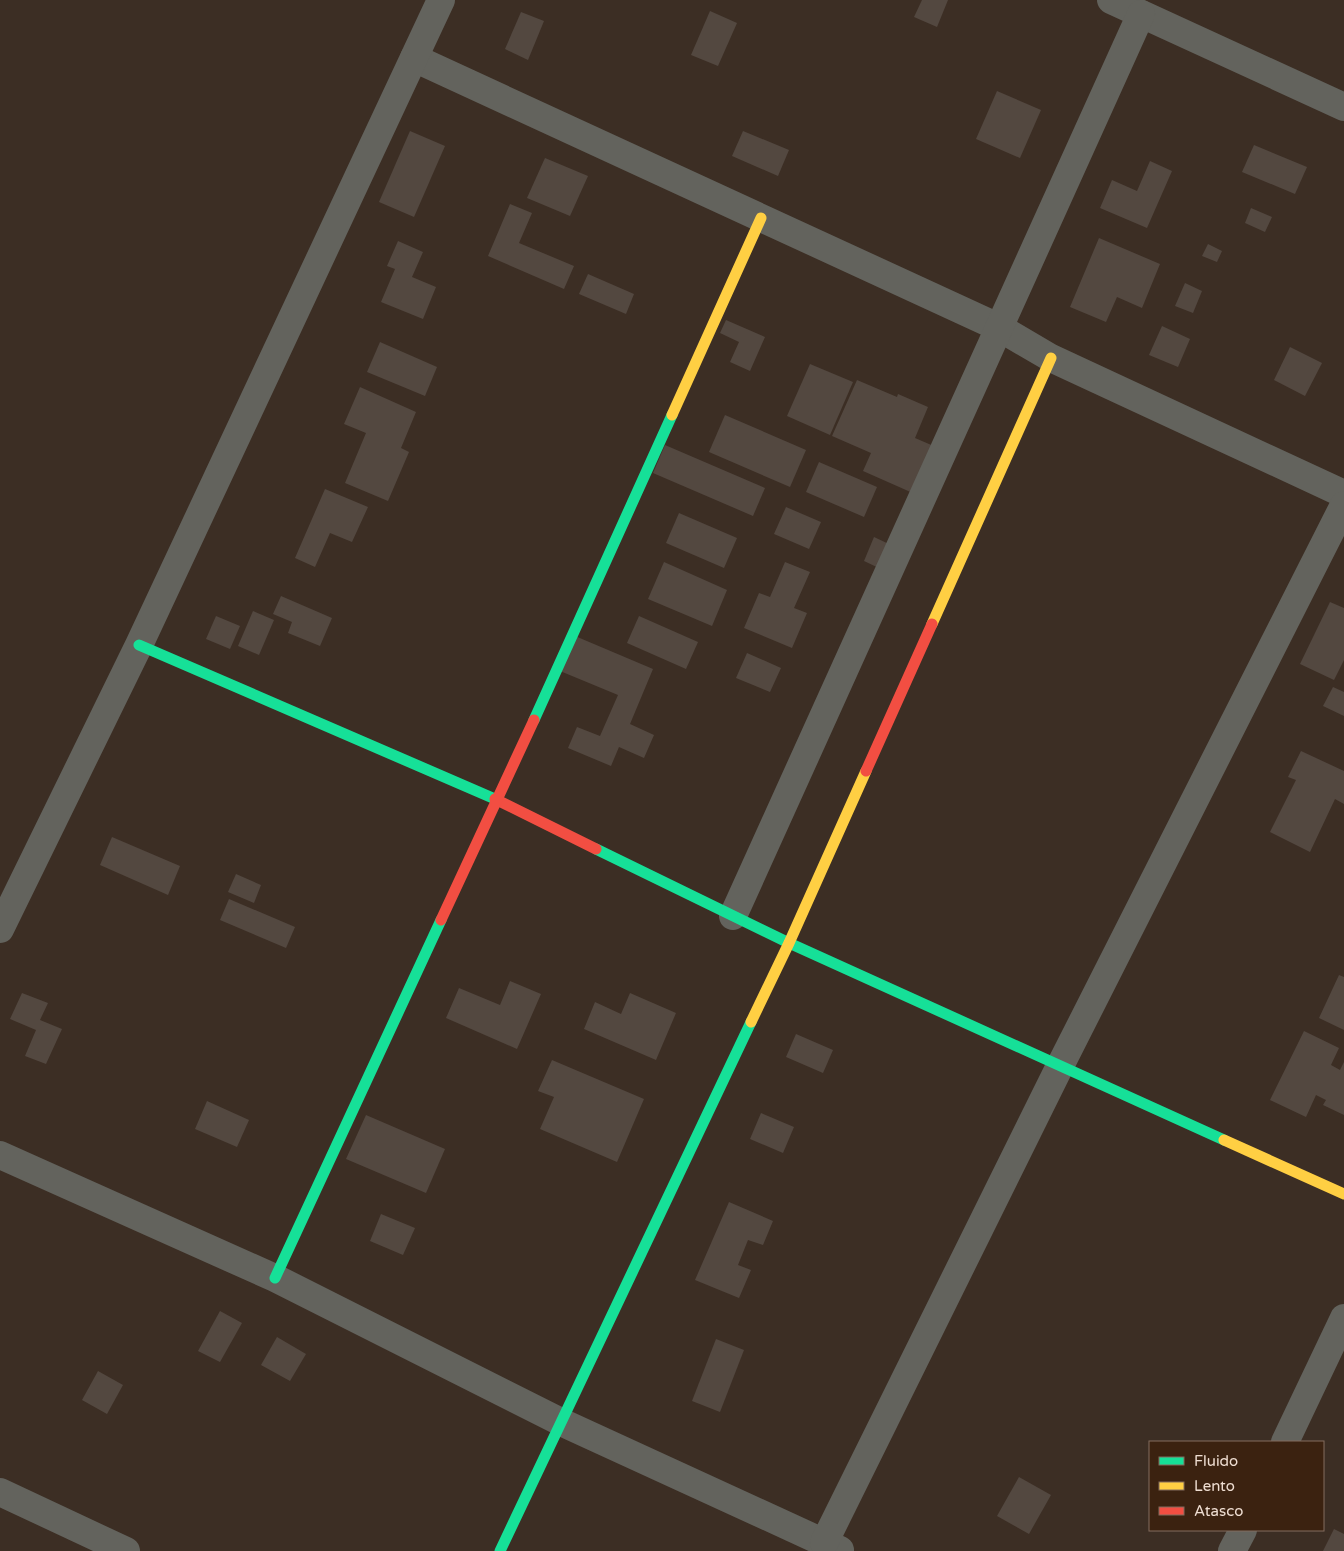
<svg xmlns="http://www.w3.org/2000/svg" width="1344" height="1551" font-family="'Varela Round',sans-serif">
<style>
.building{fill:#534840}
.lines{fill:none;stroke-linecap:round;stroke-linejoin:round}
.street{stroke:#63635d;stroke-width:28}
.fast{stroke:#16e098;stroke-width:11}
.slow{stroke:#ffcf43;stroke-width:11}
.jam{stroke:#f24e42;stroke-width:11}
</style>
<rect width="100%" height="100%" fill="#3c2e24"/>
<g class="building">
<path d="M922 0H948L937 27 914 17Z"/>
<path d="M710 11 737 23 718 66 691 55Z"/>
<path d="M521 12 544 21 528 60 505 49Z"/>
<path d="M997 91 1041 110 1020 158 976 139Z"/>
<path d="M410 131 445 146 414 217 379 202Z"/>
<path d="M743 131 789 150 778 176 732 156Z"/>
<path d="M1254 145 1307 167 1295 194 1242 172Z"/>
<path d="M545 158 588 176 570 216 527 198Z"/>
<path d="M1150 161 1172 171 1147 228 1100 208 1112 180 1137 191Z"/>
<path d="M510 204 532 213 519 243 574 266 564 289 488 256Z"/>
<path d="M1251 208 1272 217 1265 232 1245 223Z"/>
<path d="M1099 238 1160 264 1142 308 1117 297 1106 322 1070 307Z"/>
<path d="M398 241 423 252 412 277 436 287 423 319 381 302 395 269 387 266Z"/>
<path d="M1208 244 1222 251 1217 262 1202 256Z"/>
<path d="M588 274 634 294 626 314 579 294Z"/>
<path d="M1185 283 1202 291 1193 313 1175 306Z"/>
<path d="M726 320 765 337 750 371 730 362 739 342 720 333Z"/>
<path d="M1162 326 1190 339 1178 367 1149 355Z"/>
<path d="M380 342 437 367 425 396 367 372Z"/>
<path d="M1290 347 1322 363 1305 396 1274 380Z"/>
<path d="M810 364 853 382 830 435 787 416Z"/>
<path d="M857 380 897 397 898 394 928 407 915 438 936 447 915 494 863 471 871 453 832 436Z"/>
<path d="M360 387 416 412 401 448 409 452 388 501 345 483 366 433 344 424Z"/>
<path d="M725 415 806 450 790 487 709 452Z"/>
<path d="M665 445 765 488 753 516 653 473Z"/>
<path d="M819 462 877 487 864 517 806 492Z"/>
<path d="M325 489 368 507 352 542 330 533 315 567 295 558Z"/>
<path d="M786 507 821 522 809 549 774 534Z"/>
<path d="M679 513 737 538 724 568 666 543Z"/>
<path d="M874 537 891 545 881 569 864 561Z"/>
<path d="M664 562 727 590 712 626 648 599Z"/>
<path d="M785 562 810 572 794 608 807 613 792 648 744 628 759 593 770 597Z"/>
<path d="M281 596 332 618 320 646 288 633 292 622 273 614Z"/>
<path d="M1330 602 1344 608V660L1334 680 1300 664Z"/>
<path d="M253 611 274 620 259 655 238 646Z"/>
<path d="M216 616 240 626 230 649 206 639Z"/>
<path d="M639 616 698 642 686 669 627 643Z"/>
<path d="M575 636 653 669 630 724 654 735 644 758 619 747 611 766 568 748 577 727 600 736 618 695 560 671Z"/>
<path d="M747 653 781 668 770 692 736 678Z"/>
<path d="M1333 687 1344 692V716L1323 706Z"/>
<path d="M1301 751 1344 771V804L1335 799 1310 852 1270 832 1296 780 1288 777Z"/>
<path d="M112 837 180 866 168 895 100 865Z"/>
<path d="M236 874 261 885 254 903 228 892Z"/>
<path d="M229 899 295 927 286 948 220 920Z"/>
<path d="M1339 975 1344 977V1030L1319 1018Z"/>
<path d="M510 981 541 994 517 1049 446 1018 459 988 500 1005Z"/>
<path d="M22 993 48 1003 40 1020 62 1029 46 1064 25 1056 36 1030 10 1019Z"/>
<path d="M630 993 676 1013 656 1060 584 1029 595 1002 621 1014Z"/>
<path d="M1304 1031 1339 1048 1331 1065 1340 1070 1344 1062V1115L1323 1105 1326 1100 1316 1095 1306 1117 1270 1100Z"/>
<path d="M796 1034 833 1050 823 1073 786 1057Z"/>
<path d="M552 1060 644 1099 617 1162 540 1129 554 1097 538 1091Z"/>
<path d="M207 1101 249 1120 237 1147 195 1129Z"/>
<path d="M761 1113 794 1127 783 1153 750 1139Z"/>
<path d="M366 1115 445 1149 426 1193 346 1159Z"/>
<path d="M729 1202 773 1221 763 1245 748 1240 738 1265 751 1270 739 1298 695 1280Z"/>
<path d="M381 1214 415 1228 403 1255 370 1241Z"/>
<path d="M220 1311 242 1323 220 1362 198 1351Z"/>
<path d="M277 1337 306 1354 290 1381 261 1365Z"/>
<path d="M716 1339 744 1350 720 1412 692 1401Z"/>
<path d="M98 1371 123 1385 107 1414 82 1400Z"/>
<path d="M1019 1477 1051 1495 1029 1534 997 1516Z"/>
<path d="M1334 1529 1344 1534V1551H1323Z"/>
</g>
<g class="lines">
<g class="street">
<path d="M1111 0 1344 107"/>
<path d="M414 58 998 327 1051 358 1344 494"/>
<path d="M733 916 1141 14"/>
<path d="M0 929 139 645 441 0"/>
<path d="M0 1155 275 1278 561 1422 840 1550"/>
<path d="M1285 1442 1344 1318"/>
<path d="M0 1492 126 1551"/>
<path d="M824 1543 1060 1066 1344 505"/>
<path d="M1232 1551 1243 1530"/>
</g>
<g class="fast">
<path d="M139 645 495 799"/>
<path d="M534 720 672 415"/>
<path d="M596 849 789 943 1224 1140"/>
<path d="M275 1278 441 920"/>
<path d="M500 1551 751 1022"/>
</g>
<g class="slow">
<path d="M672 415 761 218"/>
<path d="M932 624 1051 358"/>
<path d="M751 1022 789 943 866 771"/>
<path d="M1224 1140 1344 1194"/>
</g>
<g class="jam">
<path d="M866 771 932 624"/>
<path d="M495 799 596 849"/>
<path d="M441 920 534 720"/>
</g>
</g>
<rect x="1149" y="1441" width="175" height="90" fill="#3b2210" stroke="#836d5e"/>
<rect x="1159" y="1457" width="25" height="8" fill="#16e098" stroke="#836d5e"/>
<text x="1194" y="1466" font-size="15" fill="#efded2">Fluido</text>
<rect x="1159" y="1482" width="25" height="8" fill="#ffcf43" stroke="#836d5e"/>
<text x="1194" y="1491" font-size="15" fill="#efded2">Lento</text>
<rect x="1159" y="1507" width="25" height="8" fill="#f24e42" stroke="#836d5e"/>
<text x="1194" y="1516" font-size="15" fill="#efded2">Atasco</text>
</svg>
